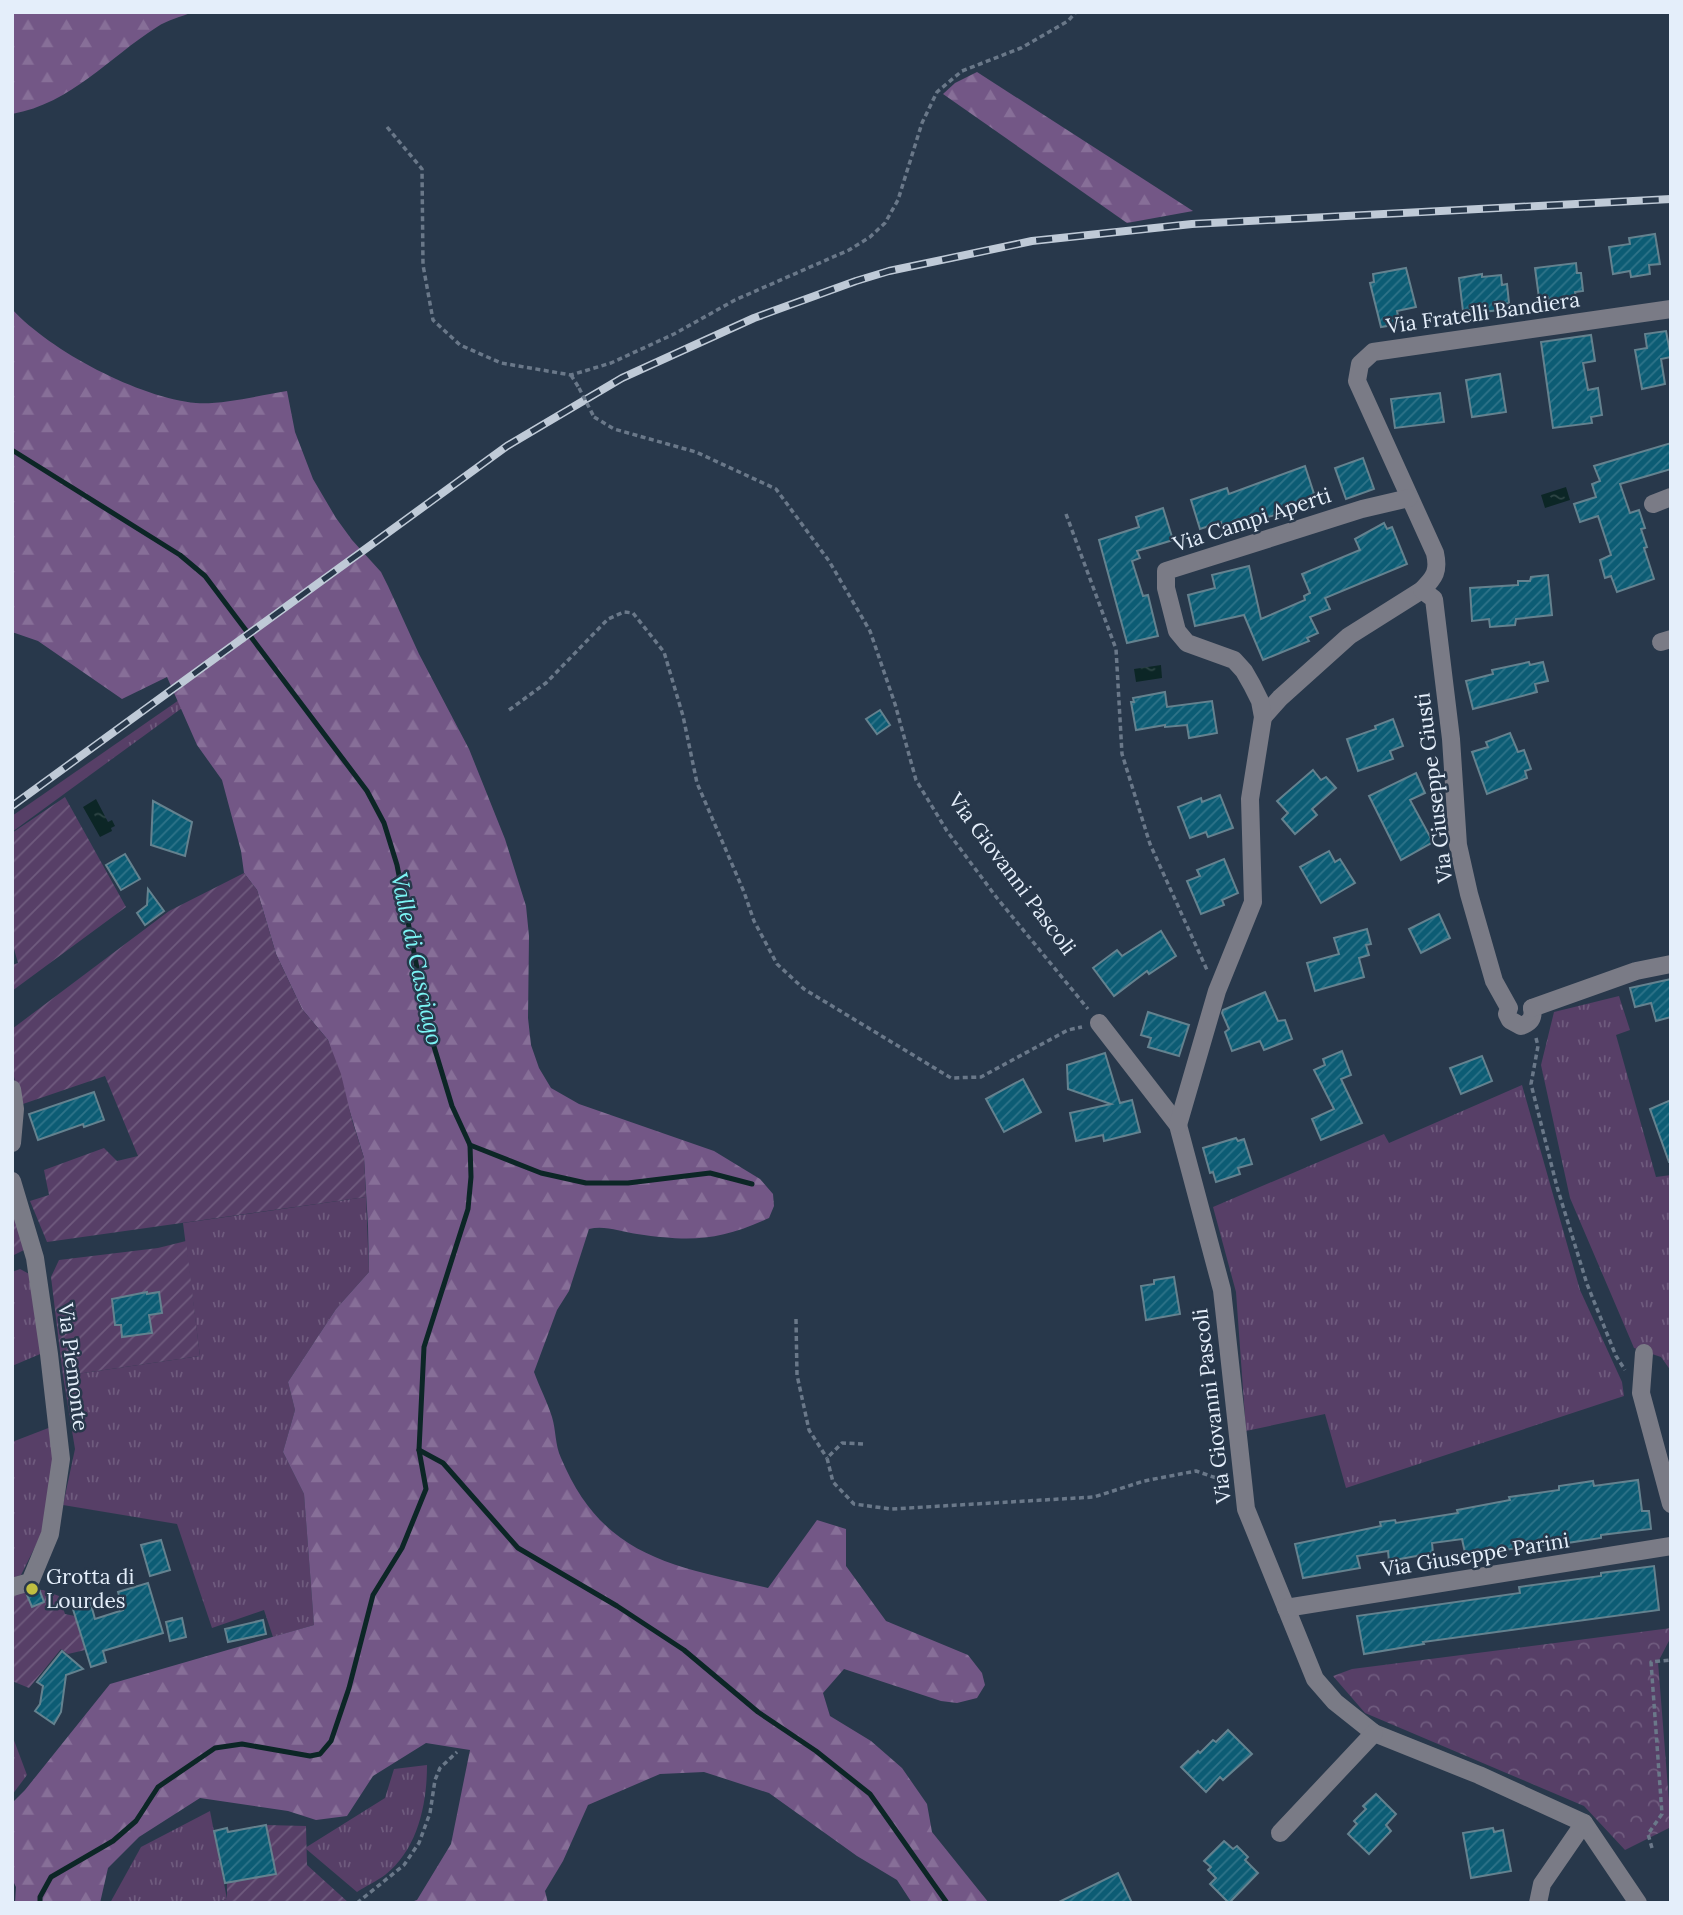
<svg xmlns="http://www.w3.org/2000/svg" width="1683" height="1915" font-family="Lora,serif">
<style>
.grass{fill:url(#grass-tufts)}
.forest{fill:url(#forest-firs)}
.park{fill:url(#park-crowns)}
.garden{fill:url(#garden-furrows)}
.water{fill:url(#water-ripples)}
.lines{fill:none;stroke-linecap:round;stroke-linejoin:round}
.stream{stroke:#0c2626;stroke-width:5}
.building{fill:url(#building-hatch);stroke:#64828f;stroke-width:2}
.path{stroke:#6a7889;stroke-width:3.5;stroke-dasharray:5 3.5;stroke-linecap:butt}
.minor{stroke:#7a7b86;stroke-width:18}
.rail-casing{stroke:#bfcad7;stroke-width:8}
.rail{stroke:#28384b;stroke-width:5;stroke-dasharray:16;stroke-linecap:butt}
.path-bridge{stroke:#6a7889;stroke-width:3.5;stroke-dasharray:5 3.5;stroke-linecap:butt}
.poi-dot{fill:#bfbe41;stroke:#28384b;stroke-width:2.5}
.labels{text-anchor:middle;stroke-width:5;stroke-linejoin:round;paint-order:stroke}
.street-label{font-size:21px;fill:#e4eefa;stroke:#28384b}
.poi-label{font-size:21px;fill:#e4eefa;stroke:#28384b;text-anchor:start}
.water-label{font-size:23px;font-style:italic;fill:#7bf5f5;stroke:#28384b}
</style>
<defs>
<pattern id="grass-tufts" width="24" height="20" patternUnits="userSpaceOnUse" patternTransform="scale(1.75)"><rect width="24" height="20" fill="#573f67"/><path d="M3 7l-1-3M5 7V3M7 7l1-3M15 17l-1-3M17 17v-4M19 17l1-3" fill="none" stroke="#6f5b7e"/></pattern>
<pattern id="forest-firs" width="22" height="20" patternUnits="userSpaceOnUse" patternTransform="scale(1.75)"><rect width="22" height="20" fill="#735786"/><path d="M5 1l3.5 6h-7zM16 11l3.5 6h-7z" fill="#876f98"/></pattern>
<pattern id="park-crowns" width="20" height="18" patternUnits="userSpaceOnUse" patternTransform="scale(1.75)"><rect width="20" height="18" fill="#573f67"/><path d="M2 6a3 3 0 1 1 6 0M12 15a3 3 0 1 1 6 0" fill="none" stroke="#6f5b7e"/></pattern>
<pattern id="garden-furrows" width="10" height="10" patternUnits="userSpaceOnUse" patternTransform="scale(1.75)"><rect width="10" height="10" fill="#573f67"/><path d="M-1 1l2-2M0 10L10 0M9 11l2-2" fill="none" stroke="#6f5b7e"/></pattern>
<pattern id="water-ripples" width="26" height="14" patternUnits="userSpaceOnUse" patternTransform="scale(1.75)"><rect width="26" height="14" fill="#0c2626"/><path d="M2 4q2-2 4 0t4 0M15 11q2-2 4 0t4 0" fill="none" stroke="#2f4646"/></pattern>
<pattern id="building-hatch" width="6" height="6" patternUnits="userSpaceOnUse" patternTransform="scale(1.75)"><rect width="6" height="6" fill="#0c5c74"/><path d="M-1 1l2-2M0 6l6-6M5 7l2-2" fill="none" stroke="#2f7489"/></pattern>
</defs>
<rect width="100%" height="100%" fill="#28384b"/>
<g class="grass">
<path d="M179 700 182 708 12 832V816Z"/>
<path d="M1619 996 1630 1030 1616 1035 1656 1177 1671 1175V1371L1661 1357 1634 1348 1570 1198 1541 1065 1554 1012Z"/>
<path d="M1522 1085 1580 1290 1622 1382 1624 1396 1346 1488 1325 1414 1246 1431 1236 1292 1213 1207 1384 1134 1389 1143Z"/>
<path d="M366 1197 369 1272 336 1309 288 1382 295 1410 283 1452 304 1494 314 1625 273 1637 264 1610 212 1628 177 1524 63 1505 75 1449 63 1376 200 1356 183 1223Z"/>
<path d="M20 1269 33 1276 45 1352 12 1366V1272Z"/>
<path d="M51 1427 56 1456 44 1529 21 1575 12 1578V1442Z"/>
<path d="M12 1735 27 1775 12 1795Z"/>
<path d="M427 1765C427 1804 418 1849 385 1875 377 1881 366 1886 357 1892L305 1848 385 1798 394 1769Z"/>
<path d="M210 1811 227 1899 213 1903H110L141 1847Z"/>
</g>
<g class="forest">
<path d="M12 12H193C181 17 167 20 157 27 108 58 72 103 12 114Z"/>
<path d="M977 72 1193 211 1127 223 943 94 955 83Z"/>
<path d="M12 309C50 351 140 398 196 403 221 405 262 395 287 391L295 432 313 479 336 518 352 540 381 572 388 586 419 654 469 749 505 839 526 906 529 936 528 1018 531 1045 539 1068 551 1088 579 1104 714 1151 760 1179 773 1194 774 1206 769 1218C719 1241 691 1242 637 1234 621 1232 605 1225 589 1229L569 1291 557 1310 534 1372C539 1386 547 1401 552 1417 556 1430 555 1445 561 1458 603 1558 673 1566 768 1588L817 1520 846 1529V1566L886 1621 968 1655 982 1673 985 1685 977 1698 957 1703 941 1701 844 1669 823 1693 830 1716 871 1741 902 1768 927 1804 932 1832 989 1903H912L897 1880 857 1856 769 1793 704 1772 660 1774 588 1805 563 1861 545 1891 548 1903H408L417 1900 451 1844 470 1750 426 1743 373 1776 347 1816 316 1820 288 1811 200 1798 139 1837 108 1868 100 1903H15L16 1887 12 1879V1803L25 1790 110 1684 314 1625 304 1494 283 1452 295 1410 288 1382 336 1309 369 1272 368 1226 364 1158 328 1040 302 1009 276 954 257 890 244 873 241 851 222 780 197 745 167 677 122 699 38 641 12 632Z"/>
</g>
<path class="park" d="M1671 1628V1637L1658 1662 1671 1827 1625 1850 1584 1806 1365 1713 1333 1676 1352 1669Z"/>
<g class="garden">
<path d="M65 797 126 907 12 991V965L18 963 12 942V833Z"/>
<path d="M244 873 257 890 276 954 302 1009 328 1040 341 1074 352 1120 364 1158 366 1197 47 1242 30 1201 49 1195 44 1170 104 1148 117 1161 138 1156 105 1076 20 1105 12 1067V1029L169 911Z"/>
<path d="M12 1208 26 1249 12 1256Z"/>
<path d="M186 1241 200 1356 63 1376 51 1277 59 1260 158 1248Z"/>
<path d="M24 1590H43L59 1596 65 1614 75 1616 85 1650 68 1654 61 1649 29 1688 12 1681V1593Z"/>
<path d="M266 1825 306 1826 307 1865 349 1903H213L227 1899V1883L275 1874Z"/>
</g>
<g class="water">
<path d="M1566 487 1570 500 1545 508 1541 495Z"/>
<path d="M1161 665 1162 678 1136 682 1134 669Z"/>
<path d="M96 799 108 822 112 820 115 826 111 828 112 831 100 837 83 807Z"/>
</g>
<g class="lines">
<g class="stream">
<path d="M12 450 180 555 205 576 367 791 384 823 397 865 429 1030 452 1106 470 1145 471 1177 468 1209 424 1347 419 1450 426 1489 402 1548 373 1595 349 1688 331 1741 320 1754 310 1756 242 1744 215 1748 158 1787 136 1821 113 1841 51 1877 40 1897V1903"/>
<path d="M470 1145 541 1173 586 1183H628L710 1173 752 1184"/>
<path d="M419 1450 443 1463 518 1548 617 1606 684 1650 758 1712 816 1751 870 1794 947 1903"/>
</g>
</g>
<g class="building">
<path d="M1655 234 1660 264 1649 265 1650 274 1631 277 1630 271 1613 274 1609 247 1630 244 1629 238Z"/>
<path d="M1576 263 1577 273H1581L1583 291 1575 292 1576 298 1549 301 1548 297 1539 298 1535 268Z"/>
<path d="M1406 268 1416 307 1397 311 1400 324 1381 327 1370 283 1374 282 1373 274Z"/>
<path d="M1482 274V277L1501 275 1502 285 1507 284 1509 303 1499 305V310L1474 313V309L1463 311 1459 278Z"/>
<path d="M1666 331 1671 357 1661 359 1665 384 1642 389 1635 350 1647 348 1645 334Z"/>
<path d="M1591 335 1595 361 1583 363 1588 390 1598 388 1602 415 1591 417 1592 423 1553 428 1541 342Z"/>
<path d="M1500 374 1506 412 1472 417 1466 380Z"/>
<path d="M1440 393 1444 422 1395 428 1391 399Z"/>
<path d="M1671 443V469L1620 484 1630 513 1639 510 1645 528 1641 529 1647 547 1644 548 1654 579 1617 592 1611 576 1605 578 1600 560 1611 555 1598 516 1580 522 1574 504 1596 497 1592 484 1600 481 1594 466Z"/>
<path d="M1363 458 1374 489 1346 499 1335 468Z"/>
<path d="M1305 466 1315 497 1299 503 1301 509 1285 514 1284 512 1224 531 1221 522 1200 529 1191 500 1227 488 1229 494Z"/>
<path d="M1163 508 1173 540 1137 551 1140 558 1132 561 1143 596 1148 595 1158 636 1127 643 1099 540 1139 527 1136 517Z"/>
<path d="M1384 523 1387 529 1392 527 1407 564 1325 598 1330 609 1310 617 1318 633 1307 638 1309 641 1263 660 1244 615 1195 626 1188 595 1215 588 1212 575 1249 566 1261 619 1305 600 1304 596 1310 593 1302 574 1360 550 1355 539Z"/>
<path d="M1548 575 1552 615 1516 619 1515 625 1490 627 1489 619 1472 621 1470 588 1518 585V581H1530L1531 577Z"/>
<path d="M1529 662 1530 665 1543 662 1548 681 1535 684 1537 692 1473 709 1466 681 1493 674 1492 670Z"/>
<path d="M1165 692 1167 707 1212 701 1217 733 1189 738 1187 725 1165 727V725L1136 730 1131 702H1134L1133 698Z"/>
<path d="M880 710 890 725 877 734 866 719Z"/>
<path d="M1393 719 1403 746 1390 751 1393 759 1358 771 1347 739 1376 729 1375 726Z"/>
<path d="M1510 733 1518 752 1524 750 1531 769 1525 771 1527 778 1487 794 1472 752 1488 747 1486 742Z"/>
<path d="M1313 770 1321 780 1326 777 1336 788 1312 809 1317 815 1295 834 1282 819 1288 813 1277 801Z"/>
<path d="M1416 773 1425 793 1410 800 1433 842 1401 860 1369 796Z"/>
<path d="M1220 795 1233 828 1208 837 1206 832 1190 838 1178 807 1201 798 1202 802Z"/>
<path d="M153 801 192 822 185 856 151 845Z"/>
<path d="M1329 851 1335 862 1340 859 1355 883 1321 903 1300 867Z"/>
<path d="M125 854 140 879 121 890 106 865Z"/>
<path d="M1224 859 1238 893 1222 900 1224 905 1201 914 1187 881 1200 876 1197 870Z"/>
<path d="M148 889 164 911 145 925 137 913 147 905Z"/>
<path d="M1439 914 1450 938 1421 953 1409 929Z"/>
<path d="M1367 929 1371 944 1366 945 1369 955 1359 958 1364 977 1315 991 1307 963 1339 954 1334 938Z"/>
<path d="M1161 931 1176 956 1149 974 1147 971 1114 996 1093 968 1117 950 1122 956Z"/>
<path d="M1671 979V1017L1656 1021 1651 1003 1635 1007 1630 988Z"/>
<path d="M1265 992 1278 1021 1285 1020 1292 1039 1264 1050 1260 1041 1232 1051 1225 1032 1229 1029 1222 1013 1223 1010Z"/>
<path d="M1148 1012 1189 1025 1179 1056 1148 1047 1151 1038 1141 1035Z"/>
<path d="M1342 1051 1351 1075 1341 1079 1362 1123 1321 1140 1312 1119 1334 1109 1314 1070 1325 1065 1323 1059Z"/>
<path d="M1105 1053 1120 1103 1132 1100 1140 1132 1104 1141 1103 1135 1076 1141 1070 1113 1111 1104 1068 1089 1067 1065Z"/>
<path d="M1482 1056 1492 1081 1461 1094 1450 1068Z"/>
<path d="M1023 1079 1041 1112 1004 1132 986 1099Z"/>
<path d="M94 1092 104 1120 84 1127 83 1124 38 1140 29 1114Z"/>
<path d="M1671 1100V1162H1669L1650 1109Z"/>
<path d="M1236 1138 1238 1141 1244 1139 1252 1164 1238 1168 1240 1174 1216 1182 1213 1172 1210 1173 1203 1148Z"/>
<path d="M1174 1277 1180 1314 1146 1320 1141 1286 1154 1284V1280Z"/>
<path d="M147 1292V1294L159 1292 162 1313 149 1315 152 1333 122 1337 121 1325H115L112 1299Z"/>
<path d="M1638 1480 1642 1511H1649L1651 1529 1601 1535V1538L1567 1543V1542L1495 1551 1466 1557 1462 1539 1432 1543 1433 1553 1389 1561 1388 1551 1357 1556 1360 1568 1303 1578 1295 1544 1381 1526 1380 1522 1395 1520 1396 1523 1458 1513 1457 1510 1510 1500 1509 1497 1559 1490V1486L1593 1481 1594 1486Z"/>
<path d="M161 1540 170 1570 150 1576 141 1545Z"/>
<path d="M1654 1566 1659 1610 1423 1642 1424 1644 1364 1654 1357 1616 1520 1593 1519 1587 1601 1576V1573Z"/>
<path d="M148 1583 163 1633 103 1651 106 1662 91 1667 72 1606 90 1601 95 1619 123 1610 118 1592Z"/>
<path d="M39 1589 44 1602 32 1607 27 1595Z"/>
<path d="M182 1618 186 1637 170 1641 166 1622Z"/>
<path d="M263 1620 266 1634 228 1642 225 1629Z"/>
<path d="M62 1651 83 1669 66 1675 61 1712 54 1724 35 1711 40 1704 43 1686 37 1682Z"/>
<path d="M1228 1730 1252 1754 1223 1780 1220 1777 1206 1792 1181 1767 1198 1751 1200 1753 1213 1740 1216 1742Z"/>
<path d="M1376 1794 1396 1814 1386 1825 1391 1831 1369 1854 1348 1834 1357 1824 1354 1821 1366 1809 1363 1806Z"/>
<path d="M266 1825 276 1874 225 1883 214 1831 227 1828 228 1832Z"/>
<path d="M1493 1828 1494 1832 1503 1830 1511 1871 1471 1878 1463 1833Z"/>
<path d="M1224 1841 1233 1849 1237 1846 1248 1857 1245 1860 1258 1873 1229 1903 1210 1884 1216 1878 1208 1870 1211 1867 1204 1861Z"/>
<path d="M1118 1873 1132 1903H1057Z"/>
</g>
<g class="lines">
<g class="path">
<path d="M387 127 422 169 423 265 433 320 460 345 501 363 571 375 611 363 674 334 735 300 849 250 870 237 885 223 898 200 922 123 937 92 962 71 1021 48 1068 21 1076 12"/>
<path d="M571 375 579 388"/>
<path d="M594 417 614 429 696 452 776 489 829 561 870 631 895 704 916 780 947 831 997 898 1088 1009"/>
<path d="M1066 514 1116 649 1122 754 1150 844 1207 970"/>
<path d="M509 710 546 683 608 619 624 612 633 613 664 652 683 716 697 783 744 892 754 921 777 964 804 989 951 1078 981 1077 1068 1030 1082 1027"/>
<path d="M1536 1038 1538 1046 1531 1084 1557 1187 1587 1284 1616 1356 1625 1370"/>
<path d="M796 1319 797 1375 809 1430 827 1458"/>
<path d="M863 1444 842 1443 827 1458 833 1482 854 1504 891 1509 1094 1497 1144 1481 1196 1471 1225 1481"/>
<path d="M1652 1848 1648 1834 1662 1814 1651 1662 1671 1660"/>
<path d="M357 1903 404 1865 419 1843 430 1813 435 1780 440 1768 457 1752"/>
</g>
<g class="minor">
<path d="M1653 504 1671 497"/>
<path d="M1661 642 1671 639"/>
<path d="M1263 717 1280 698 1349 636 1422 590"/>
<path d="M1532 1008C1534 1018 1530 1023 1521 1026L1510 1020 1507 1014 1509 1008 1494 981 1469 894 1458 845 1451 739 1434 599 1422 590C1435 577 1439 571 1435 553L1357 381 1360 364 1373 352 1671 309"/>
<path d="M1532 1008 1636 971 1671 964"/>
<path d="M1099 1023 1178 1125 1222 1290 1246 1509 1315 1679 1335 1702 1374 1733 1479 1775 1584 1823 1638 1903"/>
<path d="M12 1089 15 1109 12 1143"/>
<path d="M1178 1125 1217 991 1253 902 1250 799 1263 717 1260 701 1252 685 1244 671 1234 660 1187 643 1177 631 1166 588V571L1362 509 1409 498"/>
<path d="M12 1181 35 1258 49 1354 61 1459 50 1534 30 1582 12 1587"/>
<path d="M1644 1353 1641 1393 1671 1504"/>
<path d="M1286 1608 1671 1546"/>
<path d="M1280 1833 1374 1733"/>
<path d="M1538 1903 1542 1884 1584 1823"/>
</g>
<g class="rail-casing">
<path id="rail" d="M12 806 507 446 622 378 754 318 856 281 889 271 1032 241 1192 224 1671 199"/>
</g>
<use href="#rail" class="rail"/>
<path class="path-bridge" d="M579 388 594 417"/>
</g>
<circle class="poi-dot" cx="32" cy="1589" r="7"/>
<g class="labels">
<g class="street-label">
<text transform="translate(1483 313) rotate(-8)" y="7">Via Fratelli Bandiera</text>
<text transform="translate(1252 520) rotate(-18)" y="7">Via Campi Aperti</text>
<text transform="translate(1434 788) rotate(-97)" y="7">Via Giuseppe Giusti</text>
<text transform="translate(1012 874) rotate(53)" y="7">Via Giovanni Pascoli</text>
<text transform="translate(73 1367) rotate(83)" y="7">Via Piemonte</text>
<text transform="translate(1212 1406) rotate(-97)" y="7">Via Giovanni Pascoli</text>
<text transform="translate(1475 1555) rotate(-9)" y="7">Via Giuseppe Parini</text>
</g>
<g class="poi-label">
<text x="46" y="1584">Grotta di<tspan x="46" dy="24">Lourdes</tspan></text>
</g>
<g class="water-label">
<text transform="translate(417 959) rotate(78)" y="8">Valle di Casciago</text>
</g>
</g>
<rect width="1683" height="1915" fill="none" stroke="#e4eefa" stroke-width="28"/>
</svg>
